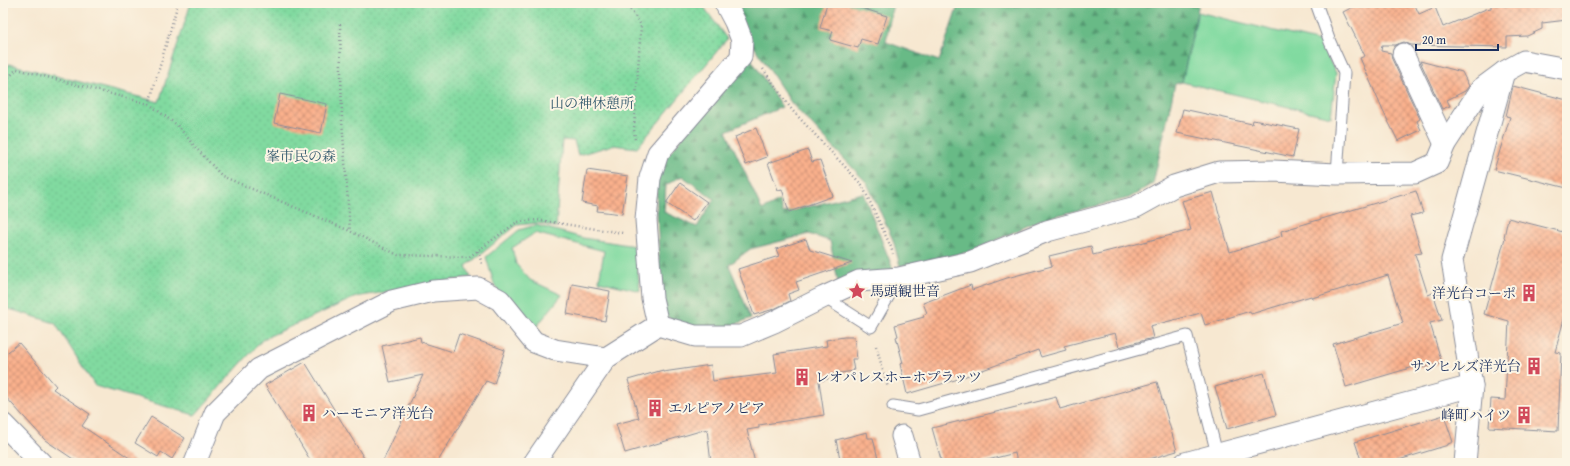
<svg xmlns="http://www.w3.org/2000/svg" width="1570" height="466" font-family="'Gentium Book Plus','Noto Serif JP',serif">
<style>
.grass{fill:#81daa0;stroke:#4e847f}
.forest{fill:url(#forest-firs);stroke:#427472;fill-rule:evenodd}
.park{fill:url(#park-dots);stroke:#4e847f}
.building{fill:url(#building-cross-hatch)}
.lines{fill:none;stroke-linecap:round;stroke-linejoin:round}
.lane-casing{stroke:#898c98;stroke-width:13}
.street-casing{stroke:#898c98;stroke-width:23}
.path{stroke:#898c98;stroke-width:2.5;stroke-dasharray:1 3;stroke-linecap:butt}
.lane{stroke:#fff;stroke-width:11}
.street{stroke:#fff;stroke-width:21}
.labels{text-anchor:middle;stroke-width:4;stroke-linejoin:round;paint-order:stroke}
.park-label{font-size:14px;fill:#345a6e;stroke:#fcf5e5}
.poi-label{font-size:14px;fill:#1b2f5e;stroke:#fcf5e5;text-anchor:start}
</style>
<defs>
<pattern id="forest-firs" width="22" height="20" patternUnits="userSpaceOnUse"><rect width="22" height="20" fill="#68ba86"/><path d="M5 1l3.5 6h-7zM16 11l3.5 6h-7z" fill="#559871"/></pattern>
<pattern id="park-dots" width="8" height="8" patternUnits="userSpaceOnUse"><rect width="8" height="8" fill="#81daa0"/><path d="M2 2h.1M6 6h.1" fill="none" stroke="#6fbb8c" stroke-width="1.8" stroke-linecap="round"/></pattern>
<pattern id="building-cross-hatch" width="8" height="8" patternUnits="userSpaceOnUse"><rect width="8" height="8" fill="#fab08c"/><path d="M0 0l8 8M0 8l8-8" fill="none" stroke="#ca9076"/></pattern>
</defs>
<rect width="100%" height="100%" fill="#fcf5e5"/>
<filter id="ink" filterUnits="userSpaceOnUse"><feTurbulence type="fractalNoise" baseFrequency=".025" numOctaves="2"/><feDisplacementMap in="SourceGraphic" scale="8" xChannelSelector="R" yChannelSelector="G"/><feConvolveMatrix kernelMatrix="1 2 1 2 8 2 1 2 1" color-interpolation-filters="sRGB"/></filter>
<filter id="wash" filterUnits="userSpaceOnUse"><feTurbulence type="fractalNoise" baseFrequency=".012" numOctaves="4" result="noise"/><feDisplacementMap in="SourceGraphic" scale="16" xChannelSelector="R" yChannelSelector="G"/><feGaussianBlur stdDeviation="0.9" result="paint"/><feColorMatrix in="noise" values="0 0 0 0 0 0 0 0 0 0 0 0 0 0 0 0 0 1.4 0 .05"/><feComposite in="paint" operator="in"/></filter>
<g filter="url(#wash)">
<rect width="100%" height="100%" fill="#f7e8d1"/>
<g class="grass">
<path d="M1198 12 1320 42 1336 73 1331 117 1182 82Z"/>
<path d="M536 225 583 238 635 246 640 291 599 281 604 251 535 233 512 248 516 264 530 280 562 295 533 331 495 287 486 257 519 230Z"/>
</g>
<g class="forest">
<path d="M730 3H893L886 42 939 61 959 3H1199L1182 82 1175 84 1153 184 1129 198 1042 219 973 251 900 266 893 240 867 183 792 104 745 33Z"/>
<path d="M748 54 782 107 726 131 762 210 779 201 783 213 863 193 893 269 838 282 830 241 809 234 750 249 729 265 751 318 726 328 679 325 661 312 656 181 665 159ZM682 176 714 199 697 227 664 212 666 185Z"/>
</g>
<path class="park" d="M191 3H701L727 39 637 148 613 145 578 155 574 141 562 140 556 227 538 223 517 225 466 266 471 277 356 297 263 339 195 415 95 386 55 323 3 307V71L9 64 159 102Z"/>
<g id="blocks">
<g class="building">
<path d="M827 3H845L887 16 878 44 861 39 858 48 830 40 833 31 820 28Z"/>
<path d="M1361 3H1414L1419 14 1435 7 1443 27 1486 9 1491 8V3H1567V20L1542 23V29L1527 36 1507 37V47L1411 45 1404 42 1396 45H1382L1381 51 1391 53 1392 59 1420 119 1417 121 1421 130 1398 141 1383 111 1360 58 1365 56 1343 12Z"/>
<path d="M1420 61 1462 72 1469 86 1465 91 1447 100 1450 106 1442 109Z"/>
<path d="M1513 86 1567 100V188L1494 170 1510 117 1506 116Z"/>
<path d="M280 94 327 104 321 133 274 123Z"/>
<path d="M1183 109 1252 124 1253 120 1299 129 1293 157 1177 133Z"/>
<path d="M756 128 767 157 746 165 735 137Z"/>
<path d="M808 150 812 162 820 160 833 196 789 212 782 189 778 190 768 163Z"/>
<path d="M587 170 628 176 622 214 597 211 598 206 582 203Z"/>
<path d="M680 183 707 202 693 221 666 203Z"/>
<path d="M1416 191 1423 213 1410 216 1422 253 1415 254 1428 295 1433 293 1442 320 1430 323 1442 363 1417 369V366L1346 387 1333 344 1403 323 1388 275 1312 298 1311 296 1251 314 1250 311 1205 325 1201 313 1150 326 1153 338 1119 347 1115 333 1064 346 1066 350 1041 357 1038 350 955 380 907 394 900 364 903 363 896 337 898 336 895 325 924 317 923 315 927 313 923 303 971 285 972 290 1007 278 1052 266 1049 256 1091 246 1093 255 1191 230 1182 201 1213 192 1230 252 1282 236 1281 231Z"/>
<path d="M1508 218 1567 233V308L1555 352 1561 353 1558 431 1489 427 1491 399 1505 400 1509 321 1484 314 1505 238 1504 237Z"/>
<path d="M806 239 810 250 852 263 796 282 799 290 788 294 790 301 774 309 754 315 738 269 779 256 776 249Z"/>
<path d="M572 284 610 291 605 321 567 314Z"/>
<path d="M459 334 505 350 494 384 486 381 437 463H382L423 375 390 382 382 346 420 337 421 342 453 352Z"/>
<path d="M844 337H854L857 359H852L854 371 827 375 828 379 819 381 824 415 759 425V428L747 430 755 463H711L707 429 625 453 616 424 639 418 628 380 663 370V372L711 365 713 381 777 373 774 354 827 346 826 340Z"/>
<path d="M19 343 56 386 53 389 90 414 82 426 137 463H79L45 440 3 394V356Z"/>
<path d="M305 362 367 463H312L265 385Z"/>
<path d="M1264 373 1276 415 1227 429 1215 387Z"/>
<path d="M1157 382 1177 451 1136 463H1017L1015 453 976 463H942L932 428 1056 397 1060 409Z"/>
<path d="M1444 415 1453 442 1448 444V445L1389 463H1362L1355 442Z"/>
<path d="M151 417 185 438 172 459 161 452 158 457 135 443Z"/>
<path d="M867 432 868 438H873L878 459 867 463H841L836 440Z"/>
</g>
</g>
</g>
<g filter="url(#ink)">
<use href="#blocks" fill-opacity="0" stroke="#898c98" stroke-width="1"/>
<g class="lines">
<g class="lane-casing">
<g id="lane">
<path d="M1316 3 1330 42 1344 73 1337 174"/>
<path d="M824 297 871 327 899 278"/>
<path d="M893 406 918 410 1187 336 1217 454"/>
</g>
</g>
<g class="street-casing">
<g id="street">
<path d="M1403 54 1445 144"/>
<path d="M658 325 652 298 646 220 650 178 658 153 741 57 742 40 735 22 725 3"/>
<path d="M3 424 41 463"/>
<path d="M902 436 910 463"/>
<path d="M195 463 215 413 259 369 392 301 433 291 478 288 500 300 534 342 555 350 606 358"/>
<path d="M534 463 606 358 658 325 695 336H741L774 322 824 297 859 281 899 278 970 262 1047 231 1136 207 1174 186 1219 172 1273 171 1337 174 1415 173 1437 163 1445 144 1481 89 1504 72 1524 61 1567 69"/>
<path d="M1185 463 1472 386"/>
<path d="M1465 463 1472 386 1452 260 1504 72"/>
</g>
</g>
<g class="path">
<path d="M626 3 641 25 634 128 635 142"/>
<path d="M340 24 342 120 350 231"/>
<path d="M763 69 792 110 862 185 891 247 893 254"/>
<path d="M3 83 17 69 149 104 177 125 197 149 222 176 350 231 398 255 469 257 517 222 537 220 623 233"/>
<path d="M149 104 178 3"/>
<path d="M478 251 482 264"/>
<path d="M876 346 888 388"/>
</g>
<use href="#lane" class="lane"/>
<use href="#street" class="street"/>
</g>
</g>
<defs>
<g id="sight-bare" transform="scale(1.38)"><path d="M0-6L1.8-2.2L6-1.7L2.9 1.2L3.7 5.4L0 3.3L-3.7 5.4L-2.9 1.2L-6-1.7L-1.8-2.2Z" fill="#d1495b" stroke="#fcf5e5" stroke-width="2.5" paint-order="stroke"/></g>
<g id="building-bare" transform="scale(1.38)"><path d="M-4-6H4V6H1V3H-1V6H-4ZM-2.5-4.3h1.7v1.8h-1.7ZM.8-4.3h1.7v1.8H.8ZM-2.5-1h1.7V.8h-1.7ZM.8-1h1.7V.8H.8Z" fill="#d1495b" stroke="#fcf5e5" stroke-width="2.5" paint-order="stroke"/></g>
</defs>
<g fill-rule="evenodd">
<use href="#sight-bare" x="857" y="291"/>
<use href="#building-bare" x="1529" y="293"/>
<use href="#building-bare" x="1534" y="366"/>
<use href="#building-bare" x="802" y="377"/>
<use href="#building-bare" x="655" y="408"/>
<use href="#building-bare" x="309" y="413"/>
<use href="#building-bare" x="1524" y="415"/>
</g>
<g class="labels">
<g class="park-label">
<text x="592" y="108">山の神休憩所</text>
<text x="301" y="161">峯市民の森</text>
</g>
<g class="poi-label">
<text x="870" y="296">馬頭観世音</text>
<text x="1516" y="298" text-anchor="end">洋光台コーポ</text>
<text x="1521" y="371" text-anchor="end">サンヒルズ洋光台</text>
<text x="815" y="382">レオパレスホーホプラッツ</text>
<text x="668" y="413">エルピアノピア</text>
<text x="322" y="418">ハーモニア洋光台</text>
<text x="1511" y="420" text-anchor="end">峰町ハイツ</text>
</g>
</g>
<rect width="1570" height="466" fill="none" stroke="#fcf5e5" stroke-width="16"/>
<path d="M1416 44v6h82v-6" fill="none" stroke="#1b2f5e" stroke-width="2"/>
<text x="1422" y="44" font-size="12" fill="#1b2f5e" stroke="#fcf5e5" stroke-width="3" paint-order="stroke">20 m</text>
</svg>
